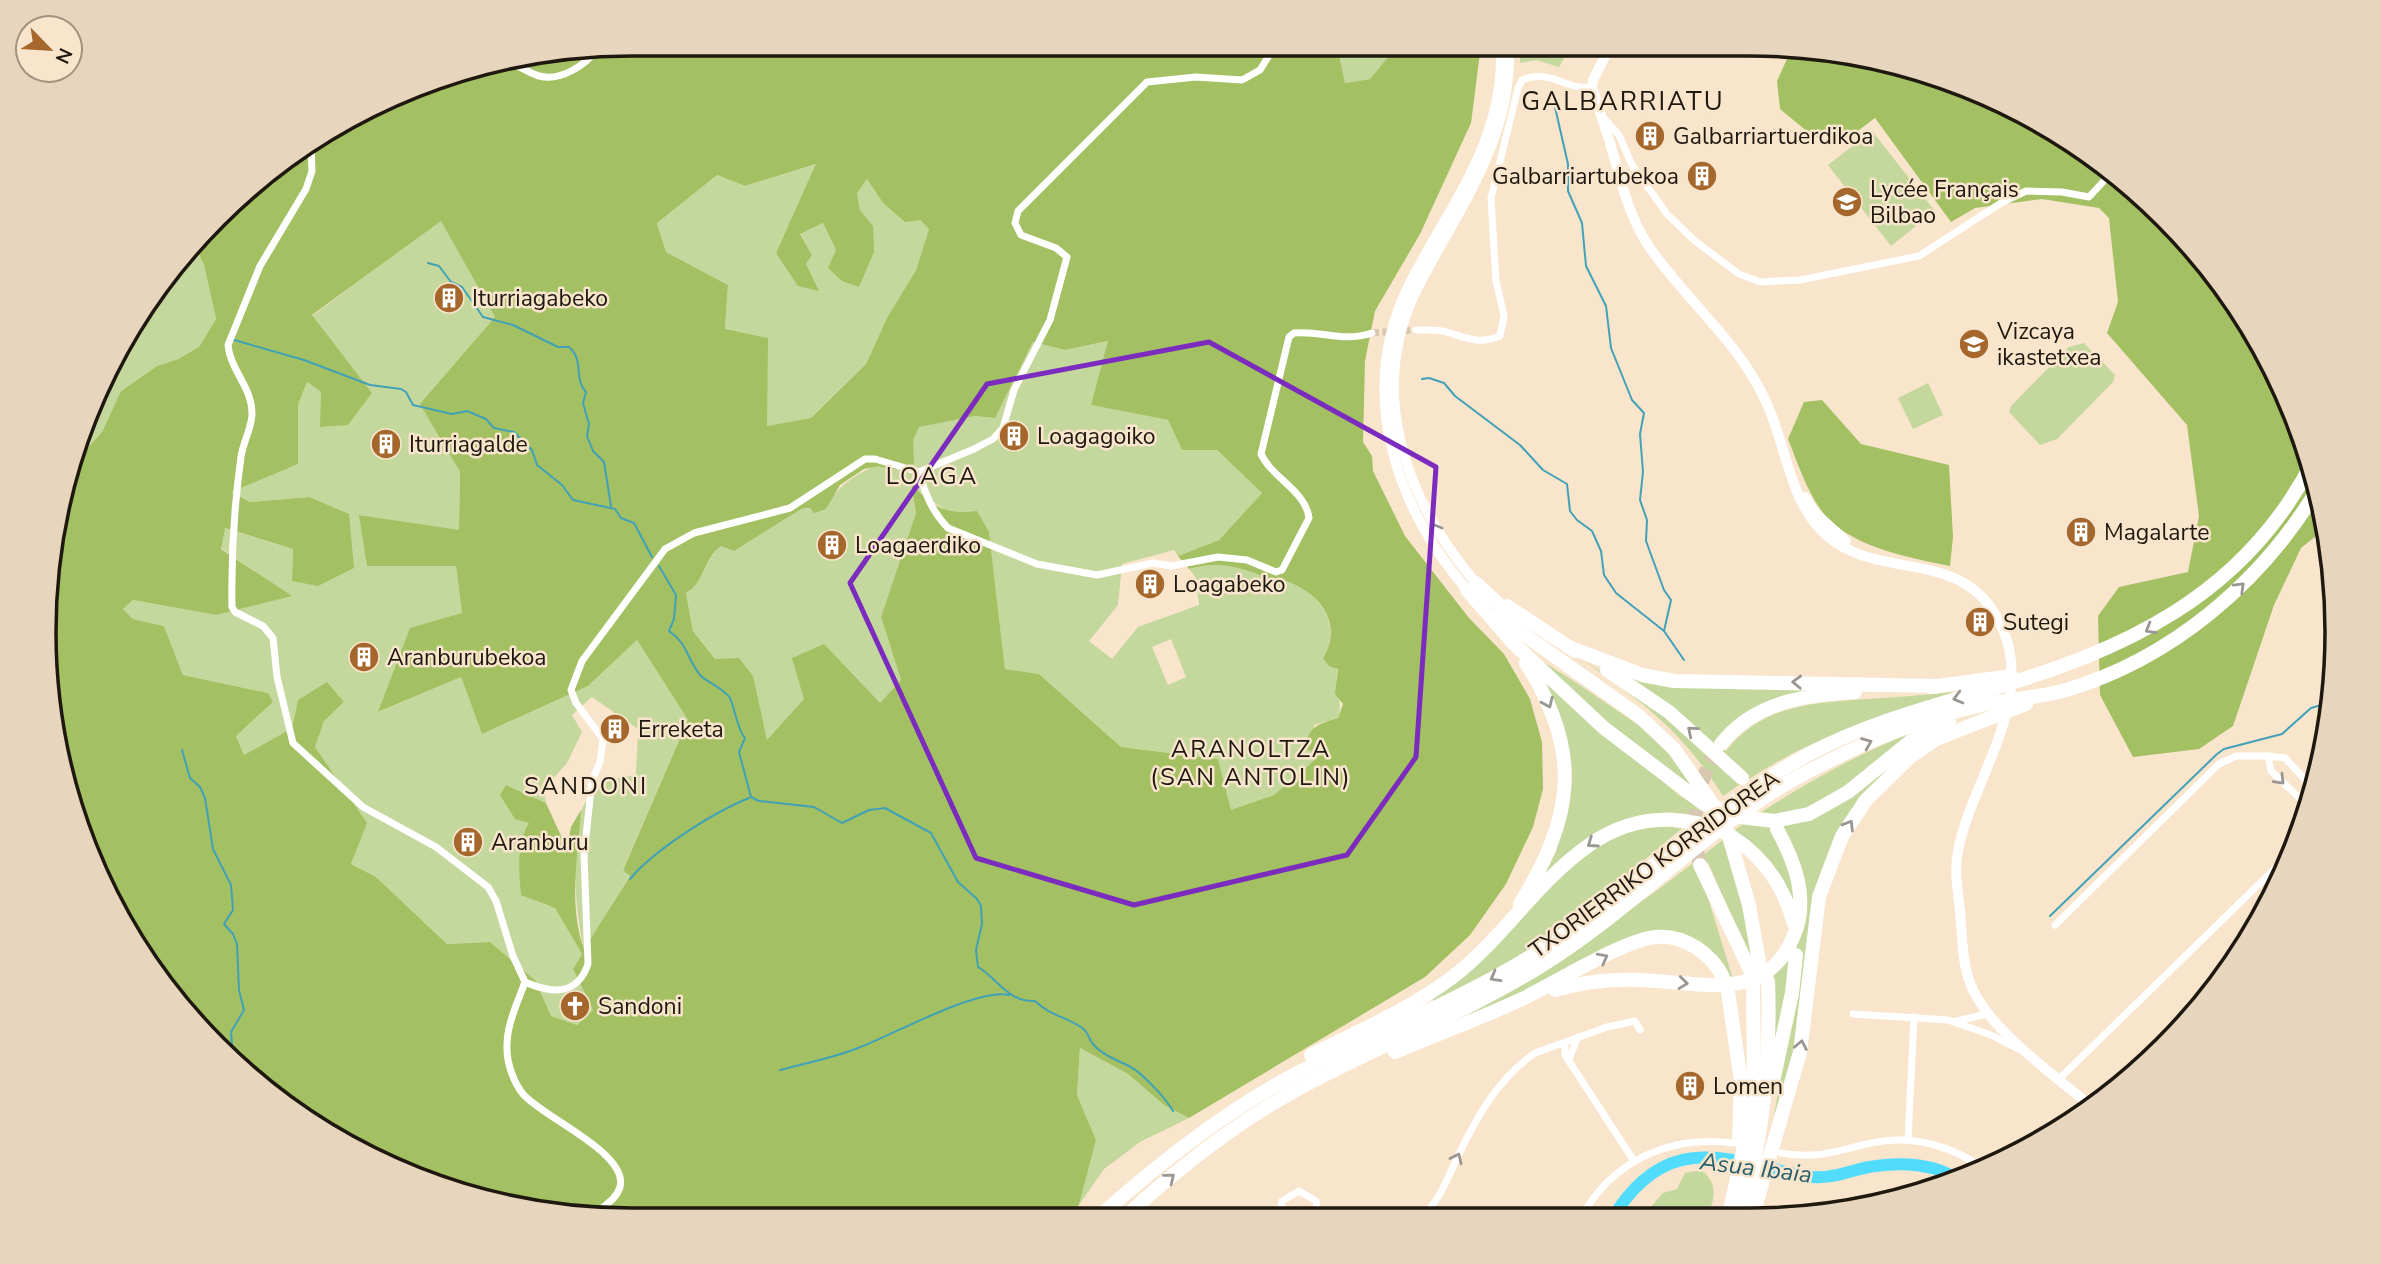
<svg xmlns="http://www.w3.org/2000/svg" width="2381" height="1264" font-family="'Nunito Sans',sans-serif">
<style>
.green{fill:#c4d89d;fill-rule:evenodd}
.forest{fill:#a3c062;fill-rule:evenodd}
.lines{fill:none;stroke-linecap:round;stroke-linejoin:round}
.stream{stroke:#42a1b6;stroke-width:2}
.river{stroke:#51dcfd;stroke-width:12}
.street-tunnel{stroke:#d7c6b0;stroke-width:7;stroke-dasharray:7 3.5;stroke-linecap:butt}
.highway-tunnel{stroke:#d7c6b0;stroke-width:14;stroke-dasharray:14 7;stroke-linecap:butt}
.street{stroke:#fff;stroke-width:7}
.secondary{stroke:#fff;stroke-width:10}
.primary{stroke:#fff;stroke-width:10}
.highway{stroke:#fff;stroke-width:14}
.oneway{stroke:#9a9793}
.marked{fill:none;stroke:#7b2cbf;stroke-width:5;stroke-linejoin:round}
.labels{text-anchor:middle;stroke-width:5;stroke-linejoin:round;paint-order:stroke}
.poi-label{font-size:23px;fill:#1f180f;stroke:#f8e5cc;text-anchor:start}
.street-label{font-size:23px;fill:#1f180f;stroke:#f8e5cc}
.neighbourhood-label{font-size:24px;letter-spacing:2px;fill:#1f180f;stroke:#f8e5cc}
.water-label{font-size:24px;font-style:italic;fill:#265e6c;stroke:#f8e5cc}
.quarter-label{font-size:26px;letter-spacing:2px;fill:#1f180f;stroke:#f8e5cc}
.rim{fill:none;stroke:#1f180f;stroke-width:3.5}
</style>
<rect width="100%" height="100%" fill="#f8e5cc"/>
<g class="green">
<path d="M1337 45H1398L1370 79 1345 83Z"/>
<path d="M1520 45H1568L1571 46 1559 67 1536 60 1520 63Z"/>
<path d="M1872 131 1935 211 1891 246 1828 165Z"/>
<path d="M817 164 776 253 818 290 806 264 812 255 800 233 823 223 836 250 873 226 860 210 857 192 867 179 883 203 920 220 929 229 916 270 887 318 866 364 811 418 767 426V338L725 330 728 285 666 252 657 222 717 175 745 186Z"/>
<path d="M441 220 495 317 421 404 460 472 459 531 360 515 456 566 462 613 379 712 461 677 482 734 588 686 637 640 688 720 623 869 630 875 584 950C575 910 571 853 581 812 583 802 596 790 603 781L636 775 638 729 592 697 572 715 582 732 567 763 544 789 546 803 506 785 530 822 536 901 555 908 582 954 573 969 593 1010 577 1025 550 1016 535 980 490 942 447 944 376 877 351 864 366 823 315 747 324 721 344 702 327 683 298 701 292 728 244 755 236 736 273 702 268 693 183 675 164 626 133 619 123 609 133 600 216 615 291 596 221 548 224 528 293 549 292 581 309 497 250 502 230 492 298 464V405L307 382 321 392V427L348 424 372 393 312 316Z"/>
<path d="M196 248 204 265 216 319 199 347 178 359 157 366 121 391 102 432 84 452 77 451 108 383 115 381 116 372 127 361 118 360 143 306Z"/>
<path d="M1109 341 1091 405 1168 420 1182 450H1217L1262 493 1219 540 1178 556 1174 550 1122 564 1118 605 1089 641 1112 659 1138 627 1199 605 1196 578 1189 569C1216 561 1236 566 1262 576 1271 579 1280 578 1289 582 1322 595 1342 625 1323 658L1338 668C1333 686 1344 699 1338 718L1314 725 1316 760 1274 795 1231 811 1218 759 1121 747 1039 674 1005 669 989 532 950 514 911 485 916 513 881 617 901 680 880 703 804 699 767 741 761 715 739 659H715L693 631 686 593C705 583 704 559 721 546L734 551 803 508 826 509C848 461 902 470 918 427L975 416 995 418 1033 342 1065 350ZM1171 639 1186 677 1168 685 1152 647Z"/>
<path d="M2084 343 2115 375 2113 382 2057 439 2040 445 2009 412 2011 406 2069 347Z"/>
<path d="M1928 383 1943 415 1913 429 1898 398Z"/>
<path d="M1532 655C1576 681 1617 711 1659 739 1674 749 1694 783 1707 799L1626 741Z"/>
<path d="M1582 659 1645 700 1742 783 1723 796C1682 730 1644 704 1582 659Z"/>
<path d="M1627 676 1833 684 1799 694 1715 742 1726 751C1763 704 1813 703 1868 699 1897 697 1926 695 1955 692 1882 715 1813 737 1749 779Z"/>
<path d="M1544 680 1680 796 1703 810C1691 818 1677 811 1662 813 1607 818 1575 848 1538 885L1556 852 1569 790Z"/>
<path d="M1919 730C1866 773 1830 816 1757 815 1809 781 1861 752 1919 730Z"/>
<path d="M1913 747 1841 826 1819 877 1812 905 1796 1048 1771 1135 1788 1029V987L1775 1044 1771 975C1827 925 1808 883 1781 824 1844 812 1865 786 1913 747Z"/>
<path d="M1744 823 1772 826 1791 869 1798 911 1766 858 1738 833 1739 876 1755 971 1708 862 1699 869 1733 979 1727 981 1721 967 1661 933 1448 1024C1554 966 1650 899 1744 823Z"/>
<path d="M1642 824 1686 825 1573 920 1519 957 1434 1001 1432 998 1463 978 1570 866 1600 841Z"/>
<path d="M1080 1048 1128 1074 1164 1105 1189 1118 1140 1142 1104 1169 1079 1205 1096 1140 1077 1095Z"/>
<path d="M1701 1170C1718 1183 1715 1197 1708 1216H1643L1663 1193 1677 1189 1685 1173Z"/>
</g>
<g class="forest">
<path d="M632 44 1337 45 1345 83 1370 79 1398 45H1481L1471 123 1420 234 1375 311 1365 361 1363 442 1372 456 1373 471 1405 536 1469 618 1504 654 1530 699 1542 742 1543 789 1533 827 1506 884 1470 935 1425 977 1189 1118 1164 1105 1128 1074 1080 1048 1077 1095 1096 1140 1079 1205 1065 1218 594 1219 479 1200 371 1159 216 1048 104 892 49 708 45 594 64 480 77 451 84 452 102 432 121 391 157 366 178 359 199 347 216 319 204 265 196 248 274 166 443 75ZM816 164 776 253 798 286 819 291 806 264 812 255 800 234 823 223 836 250 828 268 842 281 859 287 874 252 873 226 860 210 857 193 867 179 883 203 905 222 920 220 929 229 916 270 887 318 866 364 811 418 767 426 768 338 725 329 728 285 666 252 657 223 717 175 745 186ZM441 221 495 317 420 404 460 472 459 530 359 515 367 566H456L462 613 410 628 378 712 461 677 482 734 588 686 637 640 688 720 623 870 630 876 584 949C568 905 578 856 581 810L571 827 567 849 546 803 506 785 500 795 515 819 529 823C516 843 519 871 521 895L555 908 582 954 573 969 593 1010 577 1025 551 1016 535 980 490 942 447 944 376 877 351 864 367 823 315 747 324 721 344 702 327 682 298 700 292 728 244 755 236 736 273 702 268 693 183 675 164 626 133 619 123 609 133 600 216 615 292 596 221 549 225 528 293 549 292 581 318 586 354 568 349 514 309 497 250 502 231 492 298 464V405L307 382 321 392 320 427 348 425 372 393 312 315ZM1108 341 1091 405 1168 420 1182 450H1217L1262 493 1219 540 1178 556 1189 569C1216 561 1236 566 1262 576 1270 579 1280 578 1289 582 1322 595 1343 625 1323 658L1329 666 1338 669 1335 694 1343 704 1338 718C1319 724 1308 726 1305 748L1313 752 1315 760 1274 795 1231 810 1218 759 1121 747 1039 674 1005 669 989 532 977 511C943 515 934 507 911 483L916 513 881 617 901 680 880 703 824 644 792 658 804 699 767 740 753 676 739 658 715 659 693 631 686 593C705 583 703 559 721 546L734 551 803 508H810L814 513 826 509 840 485 864 469 879 466 891 470 914 464 913 440 919 427 975 416 995 418 1033 342 1065 350Z"/>
<path d="M1793 46 1902 64 2010 105 2107 166 2192 244 2259 338 2306 443 2326 528 2301 548 2274 605 2233 726 2199 749 2133 757 2100 695 2098 616 2119 587 2188 572 2199 516 2187 425 2107 333 2118 302 2109 218 2099 208 2042 199 1975 208 1951 222 1875 118 1843 142 1832 134 1815 138 1780 109 1777 81Z"/>
<path d="M1822 400 1861 444 1949 465 1953 537 1950 566C1912 558 1865 550 1834 524 1811 505 1799 466 1788 439L1804 402Z"/>
</g>
<g class="lines">
<g class="stream">
<path d="M1552 94 1568 164V191L1582 223 1586 266 1606 306 1611 348 1632 400 1644 413 1640 434 1643 472 1640 500 1647 520 1646 541 1664 590 1671 600 1664 631"/>
<path d="M428 263 439 266 451 282 462 287 483 317 513 325 558 347H569C585 361 573 378 586 392L583 403 589 424 587 436 593 451 604 462 611 506"/>
<path d="M234 340 304 360 370 385 401 389 406 392 413 405 452 414 467 411 486 419 494 428 514 432 532 450 537 465 562 485 573 500 615 509 621 518 634 523 652 557"/>
<path d="M1422 379 1429 378 1444 383 1455 396 1520 445 1543 470 1567 484 1570 511 1577 520 1592 531 1601 551 1604 575 1616 593 1664 631 1684 660"/>
<path d="M659 566 676 595 674 619 669 631C688 644 686 657 700 675 708 683 723 688 730 698 734 706 738 731 745 738L739 752 751 797 759 801 814 807 842 823 869 810 885 808 931 833 958 882 977 899 981 906 982 924 976 950 978 967C997 978 1009 1003 1035 1001 1051 1016 1064 1016 1081 1027 1089 1032 1088 1038 1093 1044 1102 1055 1117 1060 1129 1066 1141 1072 1166 1098 1173 1111"/>
<path d="M182 750 190 778 200 787 205 798 213 849 231 885 233 910 224 924 233 934 237 944 239 990 244 1010 231 1032 233 1060"/>
<path d="M630 879C654 850 714 812 749 798"/>
<path d="M2050 916 2217 754 2224 749 2282 734 2311 708 2331 702"/>
<path d="M780 1070C806 1063 833 1058 858 1048 891 1036 978 987 1009 995"/>
</g>
<path class="river" d="M1614 1216C1629 1191 1652 1167 1682 1160 1724 1150 1772 1172 1813 1177 1835 1179 1855 1168 1876 1166 1902 1162 1937 1164 1958 1180"/>
<path class="street-tunnel" d="M1372 333 1416 330"/>
<path class="highway-tunnel" d="M1700 865C1690 823 1696 781 1720 745"/>
<g class="street">
<path d="M508 64C521 65 528 73 539 76 560 82 586 65 597 49"/>
<path d="M409 93 460 72"/>
<path d="M1603 117 1619 135 1632 165 1667 214 1695 241 1739 274 1760 282 1800 280 1919 256 2001 203 2026 191 2062 192 2089 197 2113 171"/>
<path d="M311 145 312 171 306 189 260 266 228 345C230 370 253 388 252 415 251 430 243 442 241 457 234 507 231 556 232 607L235 612 263 626 273 638 277 677 293 743 363 807 436 847 488 887 496 901 513 956 525 982C517 1004 506 1026 507 1049 507 1064 514 1083 523 1094 542 1117 629 1153 620 1187 616 1201 599 1208 591 1219"/>
<path d="M1416 330C1427 330 1440 329 1450 333 1469 339 1481 344 1500 336L1504 316 1496 281 1491 198 1518 88 1522 80C1549 68 1567 91 1592 87"/>
<path d="M919 472C925 493 932 512 948 528L1037 564 1097 575 1153 563 1171 566 1218 557 1247 560 1276 572 1282 570 1309 518C1306 491 1272 478 1261 454L1289 337 1294 333C1322 330 1342 343 1372 333"/>
<path d="M2309 807 2271 771 2268 756 2285 758 2315 790"/>
<path d="M2055 925 2219 764 2236 756H2268"/>
<path d="M525 982C550 993 577 997 588 964L584 855 592 780 600 762 603 739 576 703 571 690 582 661 665 549 694 533 790 508 865 459H875L919 472 974 449 993 439 1003 428 1014 390 1050 320 1067 257 1056 248 1021 235 1015 223 1018 211 1147 82 1196 77 1242 80 1260 70 1276 44"/>
<path d="M1853 1014 1948 1020 1991 1035 2018 1049"/>
<path d="M1956 1021 1988 1014"/>
<path d="M1565 1043V1055L1634 1161"/>
<path d="M1569 1059 1578 1037"/>
<path d="M2059 1079 2291 853"/>
<path d="M1908 1140 1914 1017"/>
<path d="M1781 1153C1822 1160 1839 1149 1877 1142 1914 1135 1955 1147 1985 1170"/>
<path d="M1423 1216C1440 1200 1448 1177 1458 1156 1477 1116 1498 1079 1535 1053L1607 1027 1635 1021 1640 1030"/>
<path d="M1582 1216C1613 1160 1671 1135 1733 1143"/>
<path d="M1280 1217 1282 1201 1299 1191 1316 1201 1318 1217"/>
</g>
<g class="secondary">
<path d="M1611 45 1593 80 1592 87 1611 146"/>
<path d="M1610 143C1620 177 1628 215 1648 245 1685 300 1740 342 1767 404 1787 447 1789 502 1826 535 1880 583 1964 545 2001 625 2037 701 1972 778 1958 851 1953 874 1960 900 1961 923 1963 950 1963 976 1978 999 2001 1038 2057 1077 2092 1107"/>
<path d="M1805 497 1816 514 1846 541"/>
</g>
<g class="primary">
<path d="M1476 583C1406 501 1366 392 1417 289 1458 209 1513 140 1509 45"/>
<path d="M1467 590C1395 505 1356 391 1409 285 1450 203 1505 143 1501 45"/>
</g>
<g class="highway">
<path d="M1476 583 1513 618"/>
<path d="M1467 590 1514 644 1604 728 1704 804 1732 816 1774 821 1809 814 1848 792 1911 741 1949 721"/>
<path d="M1507 606 1575 651"/>
<path d="M1498 616 1639 716 1674 749 1716 809"/>
<path d="M1569 647 1642 675 1674 681 1938 686"/>
<path d="M1607 670 1669 712 1742 778"/>
<path d="M1931 687 2011 676"/>
<path d="M1721 744C1754 702 1804 695 1855 692"/>
<path d="M1728 833 1749 905 1760 967"/>
<path d="M1700 865 1751 972"/>
<path d="M1520 904C1574 816 1583 752 1526 663"/>
<path d="M1753 985 1754 1086"/>
<path d="M1555 990C1583 982 1610 979 1639 980 1696 981 1767 1006 1794 935 1809 898 1795 862 1777 829"/>
<path d="M1728 992 1741 1081 1739 1140"/>
<path d="M1395 1052C1437 1034 1482 1018 1524 998 1557 982 1622 941 1655 937 1685 934 1712 954 1724 979"/>
<path d="M1311 1055C1359 1031 1411 1009 1454 976 1525 922 1578 807 1681 821 1699 823 1716 826 1731 836 1764 857 1784 886 1794 924"/>
<path d="M1774 1077 1792 993 1796 955"/>
<path d="M1729 1215 1759 1076"/>
<path d="M1741 1215C1763 1139 1771 1061 1768 981"/>
<path d="M1753 1215 1800 1052 1819 897 1842 836 1866 800 1910 757 1936 739 2026 704"/>
<path d="M1099 1217C1158 1164 1222 1113 1292 1076 1374 1033 1461 1001 1539 951 1633 891 1710 807 1809 754 1865 724 1926 708 1987 690 2123 651 2242 597 2311 465"/>
<path d="M1125 1217C1176 1170 1234 1124 1296 1090 1378 1045 1465 1014 1544 964 1637 906 1711 822 1809 771 1868 740 1930 715 1996 702 2019 698 2043 697 2066 690 2171 659 2261 583 2317 490"/>
</g>
</g>
<defs><path id="oneway-chevron" d="M-2-3.5L2.5 0L-2 3.5" fill="none" stroke-width="1.6" stroke-linecap="round" stroke-linejoin="round" transform="scale(1.75)"/></defs>
<g class="oneway">
<use href="#oneway-chevron" transform="translate(1435 528) rotate(-120)"/>
<use href="#oneway-chevron" transform="translate(2240 587) rotate(-44)"/>
<use href="#oneway-chevron" transform="translate(2150 629) rotate(150)"/>
<use href="#oneway-chevron" transform="translate(1797 682) rotate(-178)"/>
<use href="#oneway-chevron" transform="translate(1958 698) rotate(165)"/>
<use href="#oneway-chevron" transform="translate(1548 703) rotate(66)"/>
<use href="#oneway-chevron" transform="translate(1692 731) rotate(-140)"/>
<use href="#oneway-chevron" transform="translate(1867 743) rotate(-22)"/>
<use href="#oneway-chevron" transform="translate(2280 780) rotate(46)"/>
<use href="#oneway-chevron" transform="translate(1849 825) rotate(-59)"/>
<use href="#oneway-chevron" transform="translate(1592 843) rotate(145)"/>
<use href="#oneway-chevron" transform="translate(1603 958) rotate(-28)"/>
<use href="#oneway-chevron" transform="translate(1495 977) rotate(151)"/>
<use href="#oneway-chevron" transform="translate(1683 983) rotate(7)"/>
<use href="#oneway-chevron" transform="translate(1801 1045) rotate(-79)"/>
<use href="#oneway-chevron" transform="translate(1457 1158) rotate(-65)"/>
<use href="#oneway-chevron" transform="translate(1170 1178) rotate(-39)"/>
</g>
<path class="marked" d="M1209 342 1436 467 1416 757 1347 855 1134 905 976 858 850 583 987 384Z"/>
<defs>
<g id="building-disc" transform="scale(1.575)"><circle r="9.5" fill="#a5672c" stroke="#f8e5cc"/><path d="M-4-6H4V6H1V3H-1V6H-4ZM-2.5-4.3h1.7v1.8h-1.7ZM.8-4.3h1.7v1.8H.8ZM-2.5-1h1.7V.8h-1.7ZM.8-1h1.7V.8H.8Z" fill="#fff"/></g>
<g id="school-disc" transform="scale(1.575)"><circle r="9.5" fill="#a5672c" stroke="#f8e5cc"/><path d="M0-5L7-2L0 1L-7-2ZM-4 1L0 2.5L4 1V4Q0 6-4 4Z" fill="#fff"/></g>
<g id="church-disc" transform="scale(1.575)"><circle r="9.5" fill="#a5672c" stroke="#f8e5cc"/><path d="M-1.2-6h2.4v3.5h3.3v2.4h-3.3V6h-2.4V-.1h-3.3v-2.4h3.3Z" fill="#fff"/></g>
</defs>
<g fill-rule="evenodd">
<use href="#building-disc" x="1650" y="136"/>
<use href="#building-disc" x="1702" y="176"/>
<use href="#school-disc" x="1847" y="202"/>
<use href="#building-disc" x="449" y="298"/>
<use href="#school-disc" x="1974" y="344"/>
<use href="#building-disc" x="1014" y="436"/>
<use href="#building-disc" x="386" y="444"/>
<use href="#building-disc" x="2081" y="532"/>
<use href="#building-disc" x="832" y="545"/>
<use href="#building-disc" x="1150" y="584"/>
<use href="#building-disc" x="1980" y="622"/>
<use href="#building-disc" x="364" y="657"/>
<use href="#building-disc" x="615" y="729"/>
<use href="#building-disc" x="468" y="842"/>
<use href="#church-disc" x="575" y="1006"/>
<use href="#building-disc" x="1690" y="1086"/>
</g>
<g class="labels">
<g class="poi-label">
<text x="1673" y="144">Galbarriartuerdikoa</text>
<text x="1679" y="184" text-anchor="end">Galbarriartubekoa</text>
<text x="1870" y="197">Lycée Français<tspan x="1870" dy="26">Bilbao</tspan></text>
<text x="472" y="306">Iturriagabeko</text>
<text x="1997" y="339">Vizcaya<tspan x="1997" dy="26">ikastetxea</tspan></text>
<text x="1037" y="444">Loagagoiko</text>
<text x="409" y="452">Iturriagalde</text>
<text x="2104" y="540">Magalarte</text>
<text x="855" y="553">Loagaerdiko</text>
<text x="1173" y="592">Loagabeko</text>
<text x="2003" y="630">Sutegi</text>
<text x="387" y="665">Aranburubekoa</text>
<text x="638" y="737">Erreketa</text>
<text x="491" y="850">Aranburu</text>
<text x="598" y="1014">Sandoni</text>
<text x="1713" y="1094">Lomen</text>
</g>
<g class="street-label">
<text transform="translate(1654 864) rotate(-36)" y="8">TXORIERRIKO KORRIDOREA</text>
</g>
<g class="neighbourhood-label">
<text x="932" y="484">LOAGA</text>
<text x="1251" y="757">ARANOLTZA<tspan x="1251" dy="28">(SAN ANTOLIN)</tspan></text>
<text x="586" y="794">SANDONI</text>
</g>
<g class="water-label">
<text transform="translate(1756 1168) rotate(7)" y="8">Asua Ibaia</text>
</g>
<g class="quarter-label">
<text x="1623" y="110">GALBARRIATU</text>
</g>
</g>
<path d="M0 0H2381V1264H0ZM632 56H1749A576 576 0 0 1 2325 632V632A576 576 0 0 1 1749 1208H632A576 576 0 0 1 56 632V632A576 576 0 0 1 632 56Z" fill="#e7d5bd" fill-rule="evenodd"/>
<path class="rim" d="M632 56H1749A576 576 0 0 1 2325 632V632A576 576 0 0 1 1749 1208H632A576 576 0 0 1 56 632V632A576 576 0 0 1 632 56Z"/>
<g transform="translate(49 49) rotate(115)"><circle r="33" fill="#f8e5cc" stroke="#a19380" stroke-width="2"/>
<path d="M0-5L12 26L0 18L-12 26Z" fill="#a5672c"/>
<text y="-10" font-size="19" font-weight="bold" text-anchor="middle" fill="#1f180f">N</text>
</g>
</svg>
